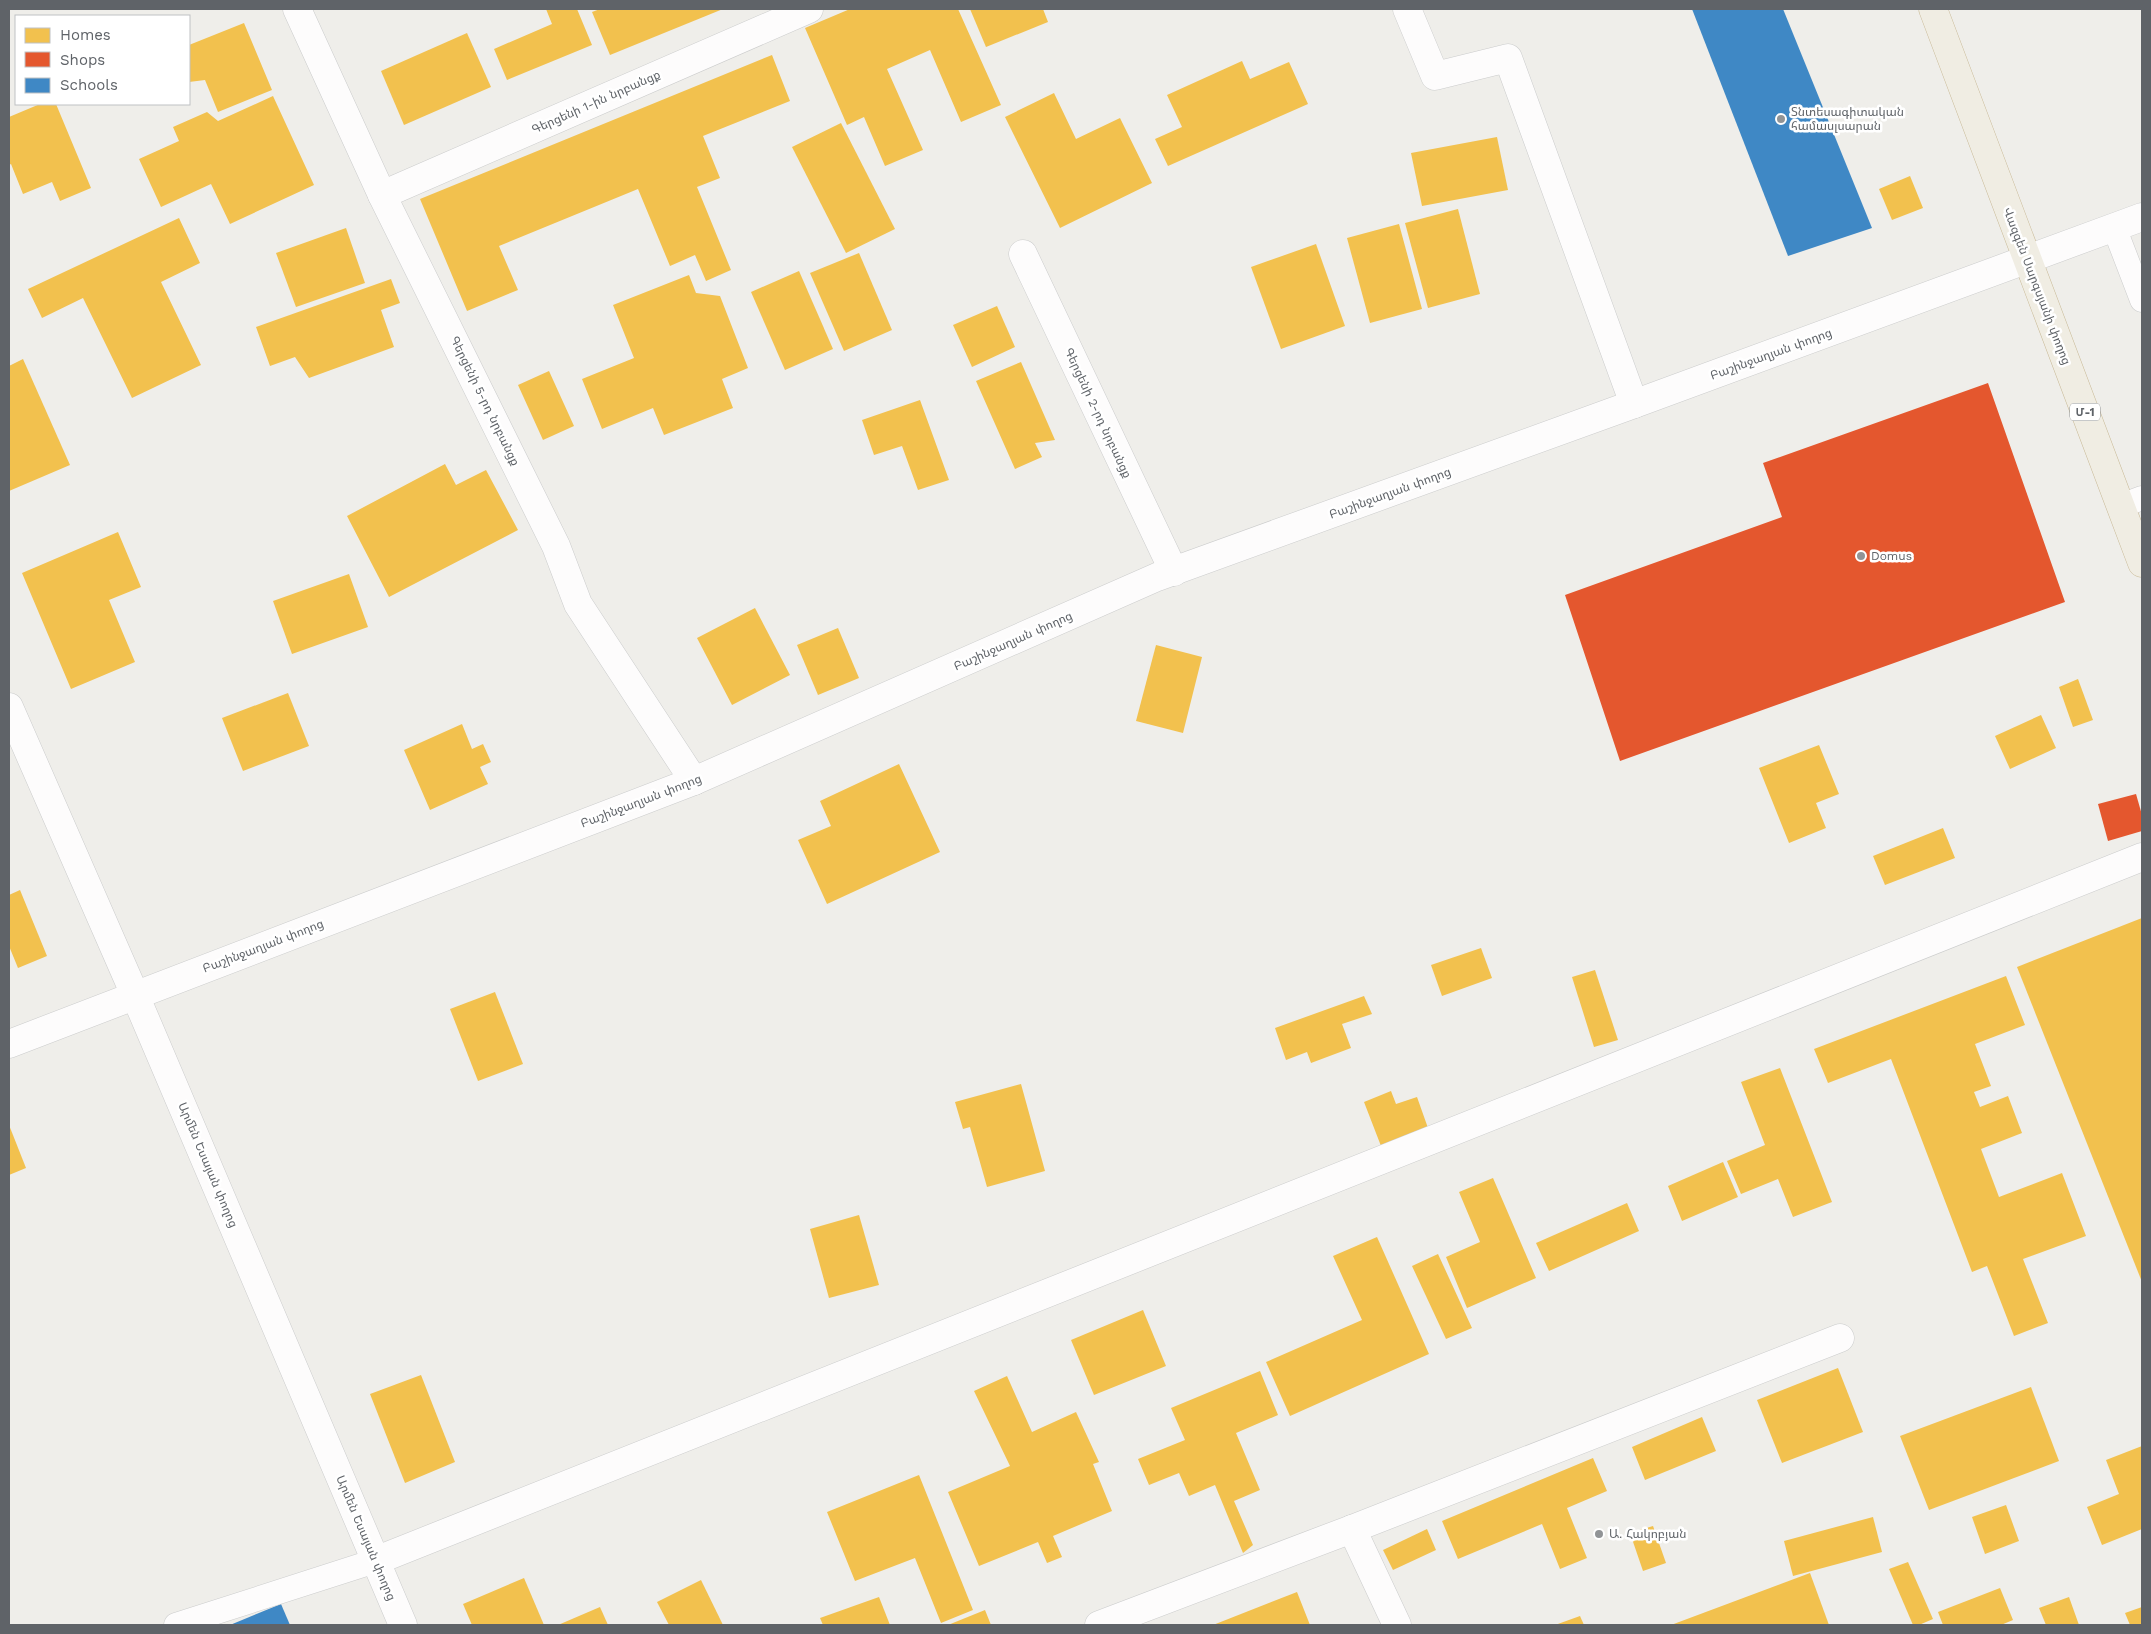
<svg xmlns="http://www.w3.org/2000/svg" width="2151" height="1634" font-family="'Work Sans','Noto Sans Armenian',sans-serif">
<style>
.homes{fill:#f2c14e}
.shops{fill:#e4572e}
.schools{fill:#3f88c5}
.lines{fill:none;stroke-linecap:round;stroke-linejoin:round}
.lane-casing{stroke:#cbcccc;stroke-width:25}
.street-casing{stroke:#cbcccc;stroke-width:29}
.highway-casing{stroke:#c8b996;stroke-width:29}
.lane{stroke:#fdfcfc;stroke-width:24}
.street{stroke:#fdfcfc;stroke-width:28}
.highway{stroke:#f0ede3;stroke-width:28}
.poi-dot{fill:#919496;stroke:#fff;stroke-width:2}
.labels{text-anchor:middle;stroke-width:5;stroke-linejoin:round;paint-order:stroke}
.shield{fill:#fff;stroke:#8f9295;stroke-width:1}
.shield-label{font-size:11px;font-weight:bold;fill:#5f6368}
.street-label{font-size:12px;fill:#5f6368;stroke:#fff}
.poi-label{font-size:12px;fill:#5f6368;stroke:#fff;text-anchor:start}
</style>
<rect width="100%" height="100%" fill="#efeeea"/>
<g class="homes">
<path d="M546 9H577L592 45 507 80 494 49 552 24Z"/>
<path d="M600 9H723L610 55 592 12Z"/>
<path d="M850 9H958L1001 105 961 122 930 50 887 69 923 150 885 166 864 117 847 125 805 28Z"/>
<path d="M970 9H1043L1048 22 986 47Z"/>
<path d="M244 23 272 90 218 112 205 80 189 82V45Z"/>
<path d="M467 33 491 87 404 125 381 71Z"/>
<path d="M772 55 790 101 703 136 720 178 697 187 731 270 706 281 695 255 670 266 638 189 499 246 518 290 467 311 420 199Z"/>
<path d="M1242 61 1250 79 1289 62 1308 104 1168 166 1155 139 1182 127 1167 95Z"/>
<path d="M1054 93 1076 139 1120 118 1152 183 1060 228 1005 117Z"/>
<path d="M273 96 314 185 230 224 211 184 161 207 139 159 179 141 173 127 207 112 218 121Z"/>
<path d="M40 104H56L91 188 60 201 52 182 23 194 11 164 9 165V117Z"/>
<path d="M841 123 895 229 846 253 792 147Z"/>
<path d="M1497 137 1508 190 1422 206 1411 153Z"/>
<path d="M1910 176 1923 208 1892 220 1879 189Z"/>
<path d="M1458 209 1480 294 1428 308 1405 223Z"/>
<path d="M179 218 200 263 161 282 201 365 132 398 83 298 42 318 28 289Z"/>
<path d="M1399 224 1422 309 1370 323 1347 238Z"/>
<path d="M346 228 365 283 296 307 276 253Z"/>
<path d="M1316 244 1345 326 1281 349 1251 267Z"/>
<path d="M859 253 892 330 844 351 810 273Z"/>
<path d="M799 271 833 349 785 370 751 292Z"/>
<path d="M689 275 696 293 720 296 748 368 722 379 733 408 664 435 653 408 602 429 582 379 634 358 613 305Z"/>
<path d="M391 279 400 303 381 310 394 347 309 378 295 357 270 366 256 327Z"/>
<path d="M997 306 1015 347 972 367 953 325Z"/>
<path d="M23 359 70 465 9 491V366Z"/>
<path d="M1021 362 1055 440 1035 443 1042 457 1015 469 976 381Z"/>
<path d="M549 371 574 426 543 440 518 385Z"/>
<path d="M920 400 949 480 918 490 902 446 874 455 862 420Z"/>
<path d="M445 464 456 485 486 470 518 530 389 597 347 516Z"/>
<path d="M118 532 141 587 109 600 135 662 71 689 22 573Z"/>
<path d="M349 574 368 627 292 654 273 601Z"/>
<path d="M755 608 790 675 732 705 697 638Z"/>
<path d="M838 628 859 678 818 695 797 645Z"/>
<path d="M1156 645 1202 657 1183 733 1136 721Z"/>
<path d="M2078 679 2093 720 2073 727 2059 687Z"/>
<path d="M288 693 309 746 243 771 222 718Z"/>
<path d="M2041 715 2056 748 2010 769 1995 736Z"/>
<path d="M462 724 472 749 483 744 491 762 480 767 488 784 430 810 404 750Z"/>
<path d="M1819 745 1839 794 1816 803 1826 828 1789 843 1759 768Z"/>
<path d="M899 764 940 852 827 904 798 840 831 826 820 801Z"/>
<path d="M1943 828 1955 858 1885 885 1873 856Z"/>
<path d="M20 890 47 956 18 968 9 946V895Z"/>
<path d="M2142 918V1282L2017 967Z"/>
<path d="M1481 948 1492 978 1442 996 1431 965Z"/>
<path d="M1595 970 1618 1040 1594 1047 1572 977Z"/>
<path d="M2006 976 2025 1025 1975 1044 1991 1086 1974 1092 1980 1107 2008 1096 2022 1133 1981 1149 1999 1197 2062 1173 2086 1236 2023 1259 2048 1323 2014 1336 1987 1266 1972 1272 1891 1059 1828 1083 1814 1049Z"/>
<path d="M495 992 523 1064 478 1081 450 1009Z"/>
<path d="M1364 996 1372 1014 1342 1024 1351 1048 1311 1063 1307 1052 1286 1060 1275 1028Z"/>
<path d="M1780 1068 1832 1202 1793 1217 1778 1179 1741 1194 1727 1161 1765 1145 1741 1082Z"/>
<path d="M1021 1084 1045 1171 987 1187 970 1127 963 1129 955 1102Z"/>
<path d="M1391 1091 1396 1104 1417 1097 1428 1128 1381 1146 1364 1102Z"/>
<path d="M9 1125 26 1168 9 1175Z"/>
<path d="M1723 1162 1738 1197 1682 1221 1668 1186Z"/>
<path d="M1493 1178 1536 1278 1467 1308 1446 1257 1480 1242 1459 1192Z"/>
<path d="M1627 1203 1639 1231 1549 1271 1536 1243Z"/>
<path d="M859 1215 879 1285 829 1298 810 1229Z"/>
<path d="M1377 1237 1429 1354 1290 1416 1266 1362 1362 1320 1333 1256Z"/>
<path d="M1438 1254 1472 1328 1446 1339 1412 1266Z"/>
<path d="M1143 1310 1166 1366 1094 1395 1071 1340Z"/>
<path d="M1838 1368 1863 1432 1782 1463 1757 1400Z"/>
<path d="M1260 1371 1278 1415 1236 1433 1260 1490 1234 1501 1253 1545 1243 1553 1215 1485 1189 1496 1179 1473 1149 1485 1138 1459 1185 1440 1171 1408Z"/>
<path d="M421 1375 455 1462 405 1483 370 1394Z"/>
<path d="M1007 1376 1032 1432 1076 1412 1099 1462 1093 1464 1112 1511 1053 1536 1062 1557 1047 1563 1038 1542 979 1566 948 1492 1010 1466 974 1391Z"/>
<path d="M2031 1387 2059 1461 1929 1510 1900 1436Z"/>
<path d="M1702 1417 1716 1451 1645 1480 1632 1447Z"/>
<path d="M2142 1446V1529L2102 1545 2087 1507 2119 1494 2106 1460Z"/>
<path d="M1593 1458 1607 1491 1567 1508 1587 1558 1560 1569 1542 1524 1458 1559 1442 1521Z"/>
<path d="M919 1475 973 1610 941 1623 915 1558 855 1581 827 1512Z"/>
<path d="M2006 1505 2019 1541 1985 1554 1972 1517Z"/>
<path d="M1873 1517 1882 1552 1793 1576 1784 1541Z"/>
<path d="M1653 1526 1666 1563 1643 1571 1630 1533Z"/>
<path d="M1427 1529 1436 1550 1393 1570 1383 1550Z"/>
<path d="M1908 1562 1933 1619 1919 1625H1913L1889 1569Z"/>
<path d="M1810 1573 1829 1625H1671Z"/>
<path d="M524 1578 544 1625H472L463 1604Z"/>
<path d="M701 1580 723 1625H669L657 1602Z"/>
<path d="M2000 1588 2013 1620 2001 1625H1943L1938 1612Z"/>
<path d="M1297 1592 1310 1625H1213Z"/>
<path d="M879 1597 890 1625H823L820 1618Z"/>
<path d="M2069 1597 2079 1625H2046L2039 1608Z"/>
<path d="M600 1607 608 1625H558Z"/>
<path d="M2142 1607V1625H2130L2125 1613Z"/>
<path d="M985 1610 991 1625H948Z"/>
<path d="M1580 1616 1584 1625H1555Z"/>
</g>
<g class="shops">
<path d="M1988 383 2065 602 1620 761 1565 595 1782 517 1763 463Z"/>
<path d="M2136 794 2142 815V831L2108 841 2098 804Z"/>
</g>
<g class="schools">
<path d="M1692 9H1783L1872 228 1788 256Z"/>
<path d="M281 1604 290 1625H230Z"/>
</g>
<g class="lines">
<g class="lane-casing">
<g id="lane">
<path d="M2114 227 2142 300"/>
<path d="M2121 506 2142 498"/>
<path d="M176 1625 375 1561"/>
</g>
</g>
<g class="street-casing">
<g id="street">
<path d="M297 9 382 195 556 546 578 604 694 781"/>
<path d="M1407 9 1435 76 1508 58 1634 404"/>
<path d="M382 195 809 9"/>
<path d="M1023 254 1174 572"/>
<path d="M9 707 135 995 403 1625"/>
<path d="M9 1044 694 781 1157 577 1634 404 2142 217"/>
<path d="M1352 1529 1397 1625"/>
<path d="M375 1561 2142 857"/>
<path d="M1099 1625 1352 1529 1840 1338"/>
</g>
</g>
<g class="highway-casing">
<path id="highway" d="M1933 9 2142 563"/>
</g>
<use href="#lane" class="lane"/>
<use href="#street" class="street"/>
<use href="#highway" class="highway"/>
</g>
<g class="poi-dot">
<circle cx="1781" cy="119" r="5"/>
<circle cx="1861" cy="556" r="5"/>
<circle cx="1599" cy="1534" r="5"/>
</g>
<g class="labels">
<rect class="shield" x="2070" y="403.5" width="30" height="17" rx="4"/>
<g class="shield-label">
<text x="2085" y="416">Մ-1</text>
</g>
<g class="street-label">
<text transform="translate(596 102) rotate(-24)" y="4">Գերցենի 1-ին նրբանցք</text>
<text transform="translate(2037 286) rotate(69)" y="4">Վազգեն Սարգսյանի փողոց</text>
<text transform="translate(1771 354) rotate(-20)" y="4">Բաշինջաղյան փողոց</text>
<text transform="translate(485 401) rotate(64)" y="4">Գերցենի 5-րդ նրբանցք</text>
<text transform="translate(1098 413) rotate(65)" y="4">Գերցենի 2-րդ նրբանցք</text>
<text transform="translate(1390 493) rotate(-20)" y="4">Բաշինջաղյան փողոց</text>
<text transform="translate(1013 641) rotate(-24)" y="4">Բաշինջաղյան փողոց</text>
<text transform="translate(641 801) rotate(-21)" y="4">Բաշինջաղյան փողոց</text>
<text transform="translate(263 946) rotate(-21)" y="4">Բաշինջաղյան փողոց</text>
<text transform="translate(208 1165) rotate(67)" y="4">Արմեն Եսայան փողոց</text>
<text transform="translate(366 1538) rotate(67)" y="4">Արմեն Եսայան փողոց</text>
</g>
<g class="poi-label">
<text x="1791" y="116">Տնտեսագիտական<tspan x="1791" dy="14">համասլսարան</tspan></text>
<text x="1871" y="560">Domus</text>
<text x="1609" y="1538">Ա. Հակոբյան</text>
</g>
</g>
<rect width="2151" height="1634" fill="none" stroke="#5f6368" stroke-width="20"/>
<rect x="15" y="15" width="175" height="90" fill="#ffffff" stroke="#bfc1c3"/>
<rect x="25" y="28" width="25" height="15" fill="#f2c14e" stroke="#bfc1c3"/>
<text x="60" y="40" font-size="15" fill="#5f6368">Homes</text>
<rect x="25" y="52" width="25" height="15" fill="#e4572e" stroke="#bfc1c3"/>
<text x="60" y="65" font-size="15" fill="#5f6368">Shops</text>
<rect x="25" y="78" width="25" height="15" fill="#3f88c5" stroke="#bfc1c3"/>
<text x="60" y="90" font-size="15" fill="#5f6368">Schools</text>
</svg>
